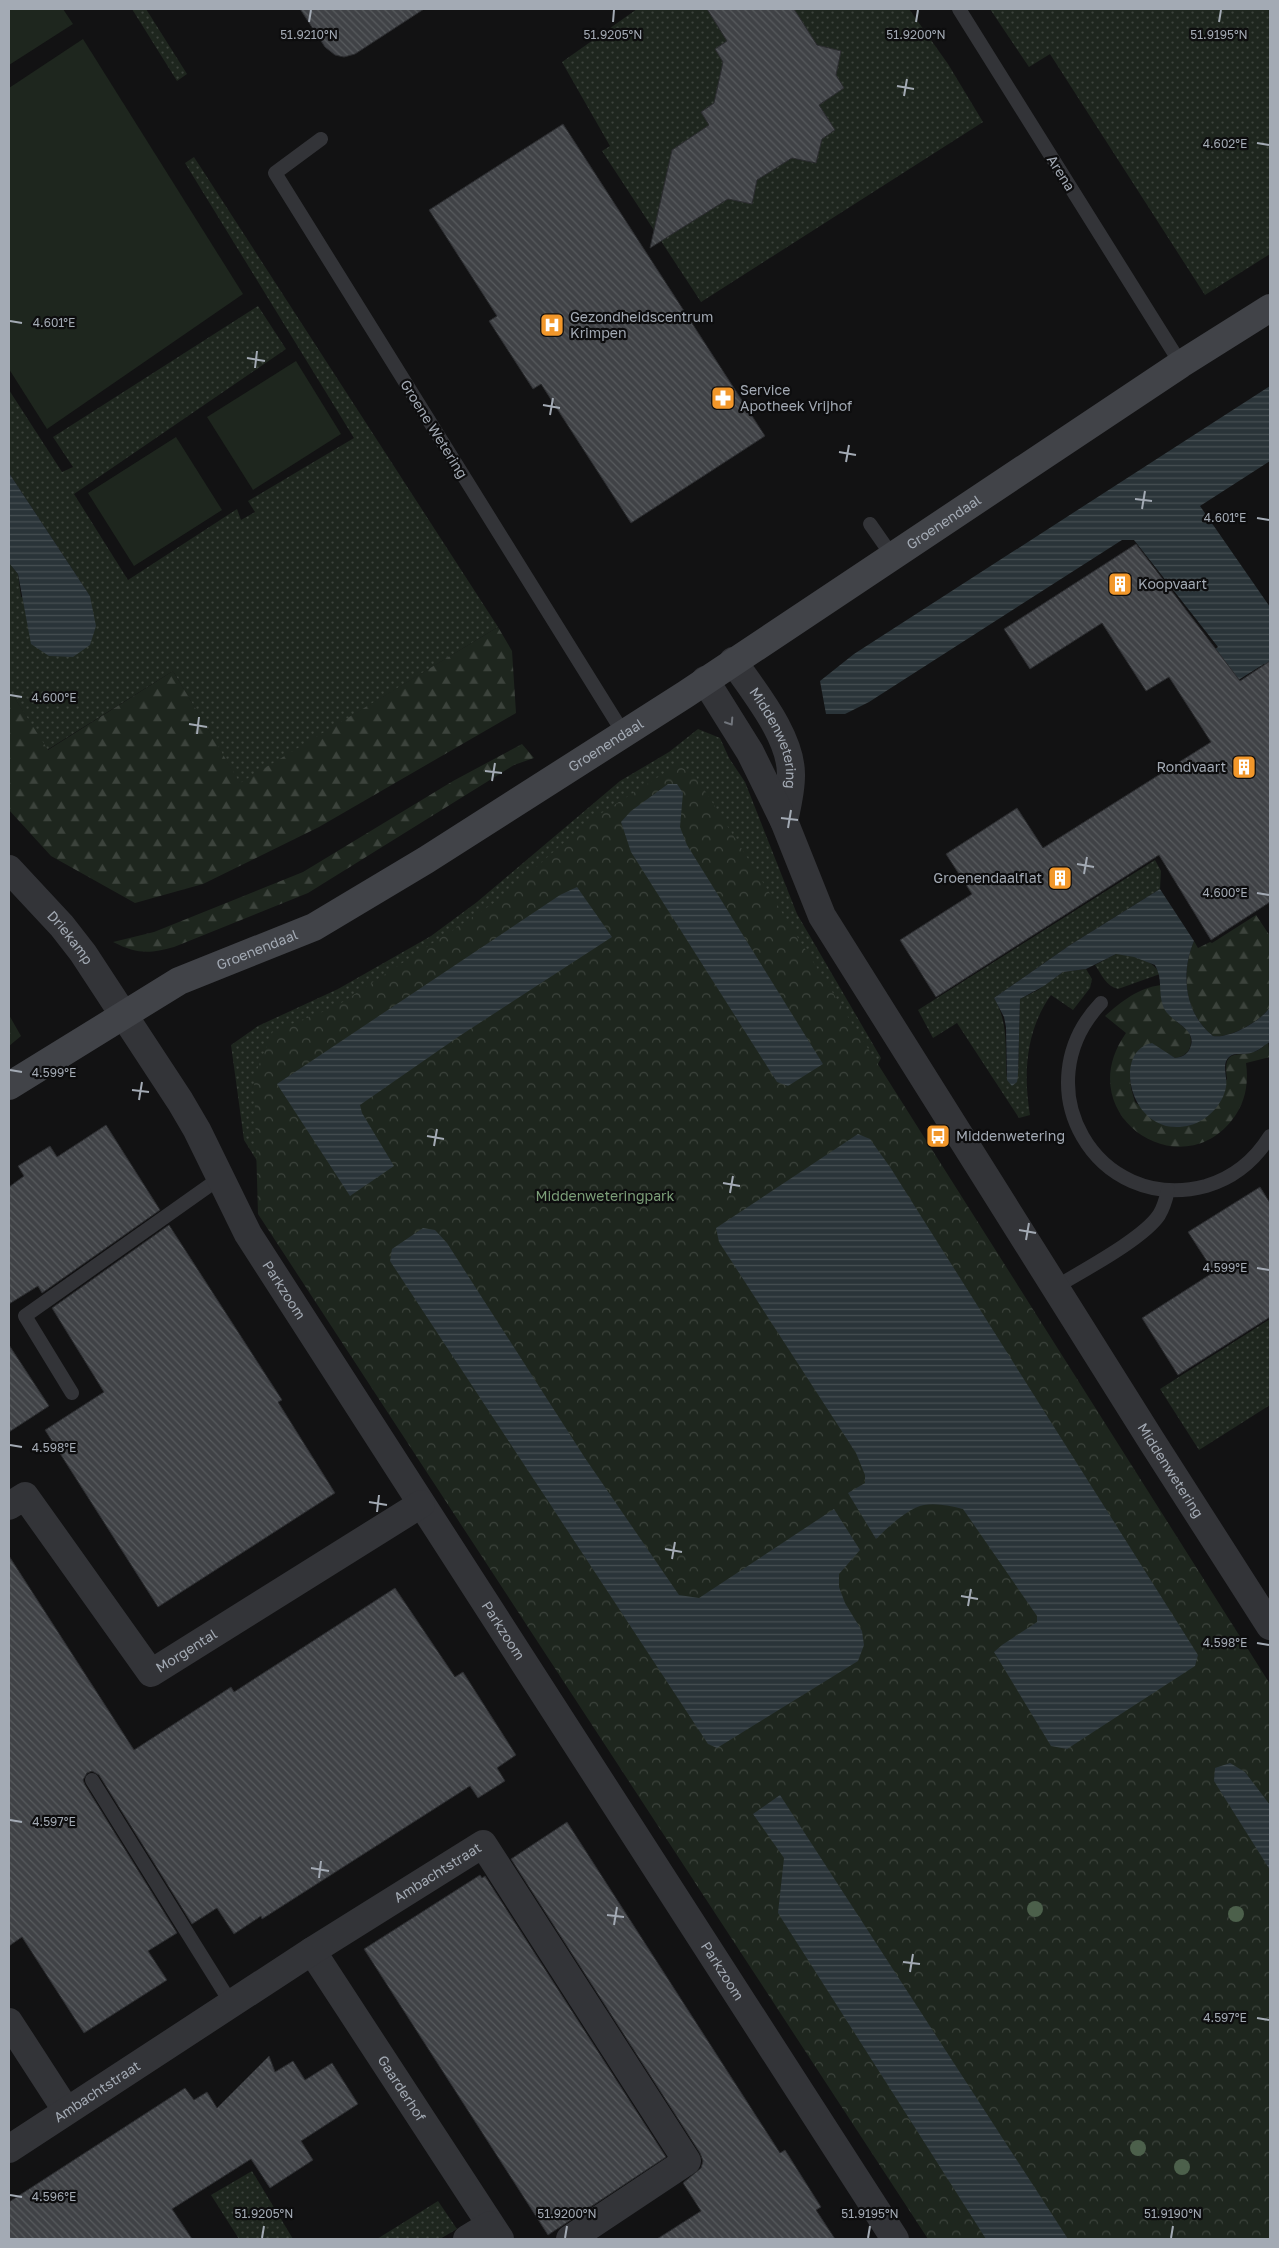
<svg xmlns="http://www.w3.org/2000/svg" width="1279" height="2248" font-family="'Golos Text',sans-serif">
<style>
.grass{fill:url(#grass-dots)}
.forest{fill:url(#forest-firs)}
.park{fill:url(#park-crowns)}
.garden{fill:#1e261e}
.water{fill:url(#water-rules)}
.building{fill:url(#building-back-hatch);stroke:#2b2c2f}
.lines{fill:none;stroke-linecap:round;stroke-linejoin:round}
.lane{stroke:#333438;stroke-width:14}
.street{stroke:#333438;stroke-width:28}
.secondary{stroke:#414348;stroke-width:28}
.tree{fill:#4c604b}
.oneway{stroke:#71757c}
.ticks{fill:none;stroke:#a3aab4;stroke-width:2}
.labels{text-anchor:middle;stroke-width:4.5;stroke-linejoin:round;paint-order:stroke}
.street-label{font-size:14px;fill:#a3aab4;stroke:#0d0d0e}
.poi-label{font-size:14px;fill:#a3aab4;stroke:#0d0d0e;text-anchor:start}
.park-label{font-size:14px;fill:#7c9f79;stroke:#0d0d0e}
.ticks-label{font-size:12px;text-anchor:middle;fill:#a3aab4;stroke:#0d0d0e;stroke-width:4.5;stroke-linejoin:round;paint-order:stroke}
</style>
<defs>
<pattern id="grass-dots" width="8" height="8" patternUnits="userSpaceOnUse" patternTransform="scale(1.25)"><rect width="8" height="8" fill="#1e261e"/><path d="M2 2h.1M6 6h.1" fill="none" stroke="#3c433c" stroke-width="1.8" stroke-linecap="round"/></pattern>
<pattern id="forest-firs" width="22" height="20" patternUnits="userSpaceOnUse" patternTransform="scale(1.25)"><rect width="22" height="20" fill="#1e261e"/><path d="M5 1l3.5 6h-7zM16 11l3.5 6h-7z" fill="#3c433c"/></pattern>
<pattern id="park-crowns" width="20" height="18" patternUnits="userSpaceOnUse" patternTransform="scale(1.25)"><rect width="20" height="18" fill="#1e261e"/><path d="M2 6a3 3 0 1 1 6 0M12 15a3 3 0 1 1 6 0" fill="none" stroke="#3c433c"/></pattern>
<pattern id="water-rules" width="6" height="5" patternUnits="userSpaceOnUse" patternTransform="scale(1.25)"><rect width="6" height="5" fill="#2a3439"/><path d="M0 2.5h6" fill="none" stroke="#464f53"/></pattern>
<pattern id="building-back-hatch" width="6" height="6" patternUnits="userSpaceOnUse" patternTransform="scale(1.25)"><rect width="6" height="6" fill="#404246"/><path d="M-1 5l2 2M0 0l6 6M5-1l2 2" fill="none" stroke="#585b5e"/></pattern>
</defs>
<rect width="100%" height="100%" fill="#121213"/>
<g class="grass">
<path d="M132 9H146L187 74 177 81Z"/>
<path d="M637 9H909L948 64 983 122 701 302 602 151 610 146 562 62Z"/>
<path d="M990 9H1270V254L1205 295 1050 54 1029 67Z"/>
<path d="M194 157 498 627 240 784 173 671 47 750 9 689V563L18 574 21 597 90 596 9 473V390L62 472 73 467 53 437 258 306 286 349 74 494 128 580 237 509 241 520 255 512 248 501 354 438 185 163Z"/>
<path d="M698 729 720 738 729 758 745 782 797 914 881 1058 877 1066 311 1248 244 1140 231 1045 258 1026 338 989 431 936 477 902 620 781 669 752Z"/>
<path d="M1155 860 1161 871 1160 889 1070 945 994 998C1010 1025 1004 1050 1007 1080H1009L1018 1076 1020 999 1038 990 1063 972 1086 969 1092 979 1090 988 1073 1010 1051 995C1026 1030 1023 1073 1030 1115L1019 1118 957 1023 933 1038 918 1010Z"/>
<path d="M1116 954C1133 954 1152 959 1160 974L1118 989C1106 986 1102 975 1095 965Z"/>
<path d="M1270 1319V1405L1199 1450 1160 1389Z"/>
<path d="M252 2171 293 2239H239L211 2195Z"/>
<path d="M438 2201 457 2229 440 2239H377Z"/>
</g>
<g class="forest">
<path d="M498 627 512 651 516 713 319 827 203 884 135 903 51 856 9 810V689L48 750 173 671 240 783Z"/>
<path d="M522 744 534 758 514 765 308 893 174 947C149 954 137 954 113 942L154 932 303 872 453 781Z"/>
<path d="M1256 915 1270 936V1007C1261 1021 1229 1039 1213 1036 1185 1014 1180 974 1194 941L1198 948 1210 942 1212 943Z"/>
<path d="M1161 985C1162 1014 1169 1014 1189 1032 1194 1045 1189 1056 1175 1058L1161 1050 1130 1074 1131 1088 1135 1102 1162 1124 1174 1127 1191 1125 1227 1079C1221 1038 1247 1067 1268 1042L1270 1057 1246 1063C1249 1084 1245 1104 1232 1120 1179 1188 1069 1114 1126 1033L1105 1016C1122 1001 1138 988 1161 985Z"/>
<path d="M9 1015 21 1036 9 1046Z"/>
</g>
<path class="park" d="M677 765 695 775 1270 1684V2239H928L258 1214 254 1077 273 1031 335 1007 500 899 586 823Z"/>
<g class="garden">
<path d="M9 9H63L73 24 9 65Z"/>
<path d="M83 39 243 294 47 429 9 369V88Z"/>
<path d="M296 361 341 434 253 490 207 417Z"/>
<path d="M176 437 222 510 134 566 88 493Z"/>
</g>
<g class="water">
<path d="M1270 386V461L1200 506 1270 607V678L1264 664 1224 689 1204 657 1218 647 1134 540H1122L869 702 845 714H826L820 681 854 654Z"/>
<path d="M9 473 90 596 96 626 90 645 73 657 49 656 31 644 18 574 9 563Z"/>
<path d="M668 784H677L683 793 680 827 687 845 823 1064 788 1086 777 1082 631 852 621 822 631 811Z"/>
<path d="M577 887 612 937 458 1037 360 1105 362 1113 394 1166 350 1196 277 1084 560 895Z"/>
<path d="M1160 889 1194 941C1180 974 1185 1014 1213 1036 1230 1039 1261 1021 1270 1007V1042C1264 1045 1259 1051 1251 1053 1244 1055 1234 1052 1229 1057 1221 1064 1228 1078 1226 1087 1223 1104 1208 1120 1191 1125 1131 1142 1110 1051 1152 1043L1175 1058C1182 1057 1187 1055 1190 1048 1199 1028 1168 1022 1163 1006 1158 992 1163 979 1155 965L1134 957 1116 954 1086 969 1063 972 1044 986 1020 999 1018 1076 1017 1082 1012 1086 1007 1080 1006 1027 1004 1017 994 998 1070 945Z"/>
<path d="M858 1134 870 1139 890 1167 1198 1655 1195 1666 1067 1749 1051 1746 994 1652 1002 1645 1037 1622V1616L963 1509C951 1506 937 1503 924 1505 908 1508 887 1528 876 1539L848 1493 865 1483V1475L856 1453 719 1242 716 1228Z"/>
<path d="M423 1228 435 1230 447 1243 585 1458 679 1595 699 1598 834 1509 860 1550 839 1574V1587L845 1603 862 1631 864 1645 858 1661 717 1748 708 1744 390 1261 392 1249Z"/>
<path d="M1230 1763 1245 1772 1270 1805V1870L1214 1781 1215 1768Z"/>
<path d="M780 1795 1068 2239H986L778 1913 784 1858 753 1814Z"/>
</g>
<g class="building">
<path d="M300 9H424L355 54 344 57 335 55 325 47Z"/>
<path d="M707 9H794L817 45 841 51 836 75 844 88 819 105 835 130 822 139 816 163 792 158 757 180 752 204 728 199 650 248 672 150 709 125 701 112 714 103 723 62 715 49 727 41Z"/>
<path d="M563 124 765 436 631 523 541 384 533 389 489 321 497 316 429 210Z"/>
<path d="M1136 544 1240 681 1270 661V902L1211 940 1159 855 936 997 900 940 972 894 946 854 1017 808 1043 848 1211 742 1169 677 1146 691 1102 623 1030 669 1004 629Z"/>
<path d="M106 1125 160 1210 42 1293 38 1286 9 1304V1187L24 1176 18 1166 50 1146 57 1157Z"/>
<path d="M1260 1187 1270 1203V1317L1178 1375 1142 1318 1214 1272 1188 1232Z"/>
<path d="M169 1225 282 1400 278 1402 335 1493 158 1607 45 1430 104 1392 52 1308Z"/>
<path d="M9 1345 49 1406 9 1432Z"/>
<path d="M9 1556 134 1750 231 1687 234 1692 395 1588 455 1677 463 1672 516 1755 497 1768 505 1781 478 1798 470 1786 262 1919 261 1916 234 1934 217 1908 192 1924 99 1775 92 1771 87 1773 83 1780 85 1785 177 1933 148 1951 167 1980 84 2033 22 1937 9 1946Z"/>
<path d="M567 1822 780 2153 785 2150 821 2207 816 2210 835 2239H657L701 2211 683 2183 701 2168 703 2161 700 2153 511 1859Z"/>
<path d="M480 1875 482 1878 485 1876 666 2157 548 2235 364 1949Z"/>
<path d="M269 2056 275 2072 293 2061 305 2080 332 2063 358 2104 301 2141 313 2160 270 2188 251 2159 172 2209 192 2239H9V2202L185 2088 194 2100 207 2092 217 2108Z"/>
</g>
<g class="lines">
<g class="lane">
<path d="M959 9 1181 364"/>
<path d="M321 139 275 173 624 734"/>
<path d="M870 524 893 557"/>
<path d="M1101 1003C1022 1086 1096 1215 1206 1186 1233 1178 1255 1160 1270 1136"/>
<path d="M1056 1287C1082 1271 1143 1239 1159 1215 1164 1207 1166 1199 1168 1190"/>
<path d="M72 1393 25 1316 220 1178"/>
<path d="M92 1780 231 2003"/>
</g>
<g class="street">
<path id="s1" d="M733 661C754 692 792 737 791 776 791 791 787 807 784 821"/>
<path id="s2" d="M705 680 750 752 784 821 822 916 1151 1440 1270 1626"/>
<path id="s3" d="M9 869 62 926 83 953 180 1101 197 1130 248 1234 895 2239"/>
<path id="s4" d="M9 1506 25 1496 151 1673 421 1504"/>
<path id="s5" d="M312 1951 500 2239"/>
<path d="M9 2022 66 2110"/>
<path id="s6" d="M9 2149 312 1951 483 1844 687 2161 570 2239"/>
<path d="M467 2239 490 2225"/>
</g>
<path class="secondary" id="s7" d="M9 1086 179 981 314 927 426 860 686 694 1181 364 1270 308"/>
</g>
<g class="tree">
<circle cx="1035" cy="1909" r="8"/>
<circle cx="1236" cy="1914" r="8"/>
<circle cx="1138" cy="2148" r="8"/>
<circle cx="1182" cy="2167" r="8"/>
</g>
<defs><path id="oneway-chevron" d="M-2-3.5L2.5 0L-2 3.5" fill="none" stroke-width="1.6" stroke-linecap="round" stroke-linejoin="round" transform="scale(1.25)"/></defs>
<use class="oneway" href="#oneway-chevron" transform="translate(730 722) rotate(57)"/>
<path class="ticks" d="M309 22 311 10M613 22 614 10M916 22 918 10M1219 22 1221 10M897 86 914 89M904 96 907 79M1257 143 1269 145M10 321 22 323M247 358 265 361M255 368 257 351M543 405 560 408M550 415 553 398M839 452 856 455M846 462 849 445M1135 499 1152 501M1142 509 1145 491M1257 518 1269 520M10 695 22 697M189 724 207 727M197 734 199 717M485 771 502 773M492 781 495 763M781 818 798 820M788 828 791 810M1077 864 1094 867M1084 874 1087 857M1257 893 1269 895M10 1070 22 1072M132 1090 149 1092M139 1100 142 1082M427 1136 444 1139M434 1146 437 1129M723 1183 740 1186M730 1193 733 1176M1019 1230 1036 1233M1026 1240 1029 1223M1257 1268 1269 1270M10 1445 22 1447M369 1502 387 1505M377 1512 379 1495M665 1549 682 1552M672 1559 675 1542M961 1596 978 1599M968 1606 971 1589M1257 1643 1269 1645M10 1820 22 1822M311 1868 329 1871M319 1878 321 1861M607 1915 624 1917M614 1925 617 1907M903 1962 920 1964M910 1972 913 1954M1257 2018 1269 2020M10 2195 22 2197M262 2238 264 2226M565 2238 567 2226M868 2238 870 2226M1171 2238 1173 2226"/>
<defs>
<g id="hospital-square" transform="scale(1.25)"><rect x="-9" y="-9" width="18" height="18" rx="4" fill="#f2972a" stroke="#0d0d0e"/><path d="M-5-5h3v3.5h4V-5h3V5h-3V1.5h-4V5h-3Z" fill="#fff"/></g>
<g id="pharmacy-square" transform="scale(1.25)"><rect x="-9" y="-9" width="18" height="18" rx="4" fill="#f2972a" stroke="#0d0d0e"/><path d="M-2-6h4v4h4v4h-4v4h-4v-4h-4v-4h4Z" fill="#fff"/></g>
<g id="building-square" transform="scale(1.25)"><rect x="-9" y="-9" width="18" height="18" rx="4" fill="#f2972a" stroke="#0d0d0e"/><path d="M-4-6H4V6H1V3H-1V6H-4ZM-2.5-4.3h1.7v1.8h-1.7ZM.8-4.3h1.7v1.8H.8ZM-2.5-1h1.7V.8h-1.7ZM.8-1h1.7V.8H.8Z" fill="#fff"/></g>
<g id="bus-square" transform="scale(1.25)"><rect x="-9" y="-9" width="18" height="18" rx="4" fill="#f2972a" stroke="#0d0d0e"/><path d="M-5-6H5V4H4V6H2V4H-2V6H-4V4H-5ZM-3.5-4V0h7V-4ZM-3.5 1.2v1.5H-2V1.2ZM2 1.2v1.5H3.5V1.2Z" fill="#fff"/></g>
</defs>
<g fill-rule="evenodd">
<use href="#hospital-square" x="552" y="325"/>
<use href="#pharmacy-square" x="723" y="398"/>
<use href="#building-square" x="1120" y="584"/>
<use href="#building-square" x="1244" y="767"/>
<use href="#building-square" x="1060" y="878"/>
<use href="#bus-square" x="938" y="1136"/>
</g>
<g class="labels">
<g class="street-label">
<text transform="translate(1061 173) rotate(58)" y="5">Arena</text>
<text transform="translate(434 429) rotate(58)" y="5">Groene Wetering</text>
<text dy="5" stroke="none"><textPath href="#s7" startOffset="1094">Groenendaal</textPath></text>
<text dy="5" stroke="none"><textPath href="#s1" startOffset="89">Middenwetering</textPath></text>
<text dy="5" stroke="none"><textPath href="#s7" startOffset="689">Groenendaal</textPath></text>
<text dy="5" stroke="none"><textPath href="#s3" startOffset="92">Driekamp</textPath></text>
<text dy="5" stroke="none"><textPath href="#s7" startOffset="284">Groenendaal</textPath></text>
<text dy="5" stroke="none"><textPath href="#s3" startOffset="505">Parkzoom</textPath></text>
<text dy="5" stroke="none"><textPath href="#s2" startOffset="919">Middenwetering</textPath></text>
<text dy="5" stroke="none"><textPath href="#s3" startOffset="910">Parkzoom</textPath></text>
<text dy="5" stroke="none"><textPath href="#s4" startOffset="278">Morgental</textPath></text>
<text dy="5" stroke="none"><textPath href="#s6" startOffset="510">Ambachtstraat</textPath></text>
<text dy="5" stroke="none"><textPath href="#s3" startOffset="1315">Parkzoom</textPath></text>
<text dy="5" stroke="none"><textPath href="#s5" startOffset="164">Gaarderhof</textPath></text>
<text dy="5" stroke="none"><textPath href="#s6" startOffset="105">Ambachtstraat</textPath></text>
</g>
<g class="poi-label">
<text x="570" y="322">Gezondheidscentrum<tspan x="570" dy="16">Krimpen</tspan></text>
<text x="740" y="395">Service<tspan x="740" dy="16">Apotheek Vrijhof</tspan></text>
<text x="1138" y="589">Koopvaart</text>
<text x="1226" y="772" text-anchor="end">Rondvaart</text>
<text x="1042" y="883" text-anchor="end">Groenendaalflat</text>
<text x="956" y="1141">Middenwetering</text>
</g>
<g class="park-label">
<text x="605" y="1201">Middenweteringpark</text>
</g>
</g>
<g class="ticks-label">
<text x="309" y="39">51.9210°N</text>
<text x="613" y="39">51.9205°N</text>
<text x="916" y="39">51.9200°N</text>
<text x="1219" y="39">51.9195°N</text>
<text x="1225" y="148">4.602°E</text>
<text x="54" y="327">4.601°E</text>
<text x="1225" y="522">4.601°E</text>
<text x="54" y="702">4.600°E</text>
<text x="1225" y="897">4.600°E</text>
<text x="54" y="1077">4.599°E</text>
<text x="1225" y="1272">4.599°E</text>
<text x="54" y="1452">4.598°E</text>
<text x="1225" y="1647">4.598°E</text>
<text x="54" y="1826">4.597°E</text>
<text x="1225" y="2022">4.597°E</text>
<text x="54" y="2201">4.596°E</text>
<text x="264" y="2218">51.9205°N</text>
<text x="567" y="2218">51.9200°N</text>
<text x="870" y="2218">51.9195°N</text>
<text x="1173" y="2218">51.9190°N</text>
</g>
<rect width="1279" height="2248" fill="none" stroke="#a3aab4" stroke-width="20"/>
</svg>
